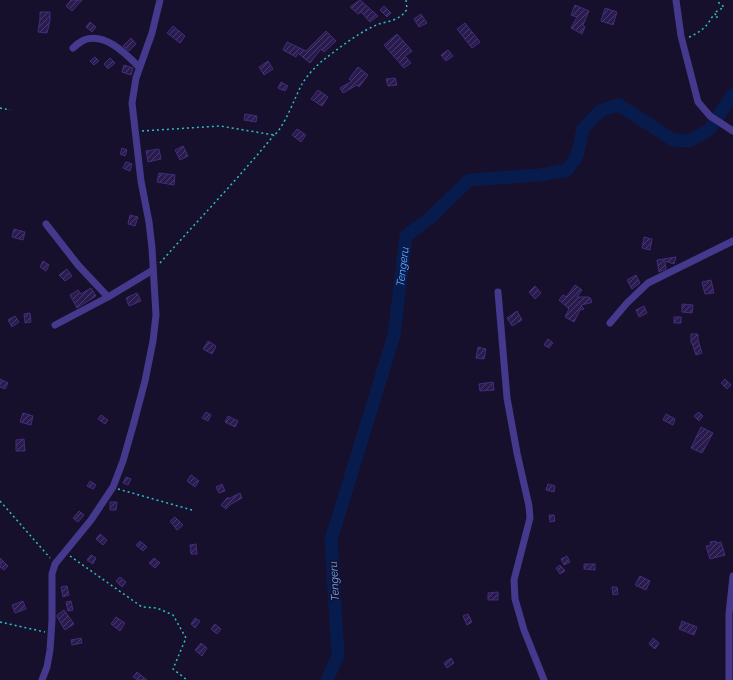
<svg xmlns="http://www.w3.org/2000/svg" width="733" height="680" font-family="Raleway,sans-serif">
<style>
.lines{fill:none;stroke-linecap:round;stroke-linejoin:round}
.river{stroke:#081b4d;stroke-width:13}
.building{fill:url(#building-hatch);stroke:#432c7b}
.path{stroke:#2bbfc3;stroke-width:1.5;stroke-dasharray:2 3;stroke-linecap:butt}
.minor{stroke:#44398d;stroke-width:7}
.labels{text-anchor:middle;stroke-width:3.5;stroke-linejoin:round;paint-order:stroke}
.water-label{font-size:11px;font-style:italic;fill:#69acff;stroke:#17102c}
</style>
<defs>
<pattern id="building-hatch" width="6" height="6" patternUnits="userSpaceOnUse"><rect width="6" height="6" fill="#2a1b4e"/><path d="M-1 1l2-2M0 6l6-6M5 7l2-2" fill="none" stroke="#493c69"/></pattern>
</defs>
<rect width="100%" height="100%" fill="#17102c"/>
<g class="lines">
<path class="river" id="s1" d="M327 680 338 655 331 540 394 335 406 236 431 217 469 180 540 175 567 170 577 156 583 129 600 111 619 105 673 140 689 141 709 130 733 94"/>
</g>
<g class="building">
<path d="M71 0H82L72 11 66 6Z"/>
<path d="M360 0 378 16 370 22 361 12 358 14 350 7Z"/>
<path d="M575 5 589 11 583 25 585 27 582 34 571 28 577 17 571 15Z"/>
<path d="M384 6 391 13 387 17 380 10Z"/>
<path d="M605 8 617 12 613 25 601 21Z"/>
<path d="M40 12H50V20L47 33 38 32 40 19Z"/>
<path d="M421 14 427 23 419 27 414 19Z"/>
<path d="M90 22 96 27 92 32 86 27Z"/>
<path d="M465 23 480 42 472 48 457 29Z"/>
<path d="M173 26 185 36 180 43 167 33Z"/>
<path d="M326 31 336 41 324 52 321 49 310 63 298 53 296 57 283 50 287 42 306 51Z"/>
<path d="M397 34 412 51 405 56 411 63 404 68 384 45Z"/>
<path d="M131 38 136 44 129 51 123 46Z"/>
<path d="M448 50 453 56 446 61 441 55Z"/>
<path d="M95 57 99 61 94 65 90 61Z"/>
<path d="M110 58 115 63 108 69 104 64Z"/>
<path d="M268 61 273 69 264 75 259 67Z"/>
<path d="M124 65 133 68 131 75 122 72Z"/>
<path d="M358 67 368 75 359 87 357 85 343 93 340 88 352 81 349 79Z"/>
<path d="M395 78 397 85 388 86 386 79Z"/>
<path d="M281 82 288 86 285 91 278 88Z"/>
<path d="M318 90 328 97 322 106 311 99Z"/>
<path d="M245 114 257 116 256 122 244 120Z"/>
<path d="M297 129 306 135 301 142 292 135Z"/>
<path d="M183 146 188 156 180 160 175 150Z"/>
<path d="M122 148 127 150 125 156 120 154Z"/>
<path d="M159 149 161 159 148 162 146 151Z"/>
<path d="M126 162 132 164 130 171 123 168Z"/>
<path d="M159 173 175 175 174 185 157 182Z"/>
<path d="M130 215 138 217 135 226 128 224Z"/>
<path d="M14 229 25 232 23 240 12 237Z"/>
<path d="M644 237 652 239 650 250 642 248Z"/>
<path d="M676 257 674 264 665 261 666 269 659 272 657 260Z"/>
<path d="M43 261 49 265 46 271 40 267Z"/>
<path d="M67 269 72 276 65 281 59 275Z"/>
<path d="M636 275 640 283 632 289 627 280Z"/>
<path d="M711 280 714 293 705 294 702 282Z"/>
<path d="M575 285 582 290 577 297H589L591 299 592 302 590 303 581 305 584 309 580 310 574 322 565 317 569 309 559 300 563 295 566 297Z"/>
<path d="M535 286 541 293 535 299 529 292Z"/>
<path d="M91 288 96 296 77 308 70 295 78 290 81 294Z"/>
<path d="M137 293 141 301 129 306 126 298Z"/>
<path d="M682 304 693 305 692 313 682 312Z"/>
<path d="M644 306 647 313 639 317 636 310Z"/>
<path d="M517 311 522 320 512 326 507 318Z"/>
<path d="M30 313 31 322 25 323 24 314Z"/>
<path d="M15 316 19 322 12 327 8 320Z"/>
<rect x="674" y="317" width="7" height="6"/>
<path d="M691 334H698V340L702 353 696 355 692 343H691Z"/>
<path d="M548 339 553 343 549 348 544 345Z"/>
<path d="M208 341 216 346 212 354 203 349Z"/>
<path d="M478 347 486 349 484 359 476 358Z"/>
<path d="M0 379 8 383 5 389 0 387Z"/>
<path d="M725 379 731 385 727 389 721 383Z"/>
<path d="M493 382 494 390 480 391 479 384Z"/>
<path d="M206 412 211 415 208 421 202 418Z"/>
<path d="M699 412 703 416 699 421 694 416Z"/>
<path d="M23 413 33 416 31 425 20 422Z"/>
<path d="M666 414 675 419 673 425 663 420Z"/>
<path d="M101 415 108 420 105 424 98 419Z"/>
<path d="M228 416 238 421 235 427 225 422Z"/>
<path d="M701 427 713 433 702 453 691 448Z"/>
<path d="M24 439 25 451H16V440Z"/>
<path d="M191 475 199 481 195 487 187 481Z"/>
<path d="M126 477 131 479 128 485 123 483Z"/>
<path d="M90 481 96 485 93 489 87 486Z"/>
<path d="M222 484 225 491 219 493 216 487Z"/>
<path d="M548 484 555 486 554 492 546 490Z"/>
<path d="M240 493 242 498 231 504 226 509 221 505 228 497V499Z"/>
<path d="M110 502H117L116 510H110Z"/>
<path d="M79 511 84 515 78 522 73 518Z"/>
<path d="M549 515H554L555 521 550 522Z"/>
<path d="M175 517 183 525 177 530 170 521Z"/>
<path d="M100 534 107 540 103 545 96 539Z"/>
<path d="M140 541 147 547 143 551 136 545Z"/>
<path d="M716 541V543L721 542 725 555 710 559 706 546 711 545 710 542Z"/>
<path d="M196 544 197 554H191L190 545Z"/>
<path d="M91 555 96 558 93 564 87 560Z"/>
<path d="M567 556 570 562 564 565 561 559Z"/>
<path d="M0 558 8 566 4 570 0 567Z"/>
<path d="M154 558 160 563 155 568 149 563Z"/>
<path d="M584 564H595V570L584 569Z"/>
<path d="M560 565 565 571 560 574 556 568Z"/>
<path d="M640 576 650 581 646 590 635 585Z"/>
<path d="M120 577 126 582 122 587 116 581Z"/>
<path d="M67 586 69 595 63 597 61 587Z"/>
<path d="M612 587H617L618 594 613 595Z"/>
<path d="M498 592V600H488V593Z"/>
<path d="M23 601 26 609 15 613 12 605Z"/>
<path d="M71 601 73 610 68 611 66 602Z"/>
<path d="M64 610 74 624 65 630 57 617V615Z"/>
<path d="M468 614 472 622 467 625 463 616Z"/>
<path d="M116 617 125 623 120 631 111 624Z"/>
<path d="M195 618 200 621 195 628 191 624Z"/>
<path d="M682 621 697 627 694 635 679 629Z"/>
<path d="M215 624 221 629 217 634 211 629Z"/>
<path d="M81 638 82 643 72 645 71 640Z"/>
<path d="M653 638 659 643 655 649 649 644Z"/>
<path d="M201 643 207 648 202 656 195 650Z"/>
<path d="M451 658 454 663 447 668 444 663Z"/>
<path d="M137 672 147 680H138L133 677Z"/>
</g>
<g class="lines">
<g class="path">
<path d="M689 37C699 33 707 27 712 17H718L714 13 724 7 719 3 718 0"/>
<path d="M0 108 10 110"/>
<path d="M142 131 220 126 274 135C283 130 296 95 302 84 307 76 314 68 322 61 338 49 360 31 379 24 389 21 401 20 407 9L406 0"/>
<path d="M160 263C198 220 238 179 274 135"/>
<path d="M118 489 192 510"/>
<path d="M0 501 50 558"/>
<path d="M70 556 142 607 157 608 173 615 186 638 173 669 187 680"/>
<path d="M0 622 45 632"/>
</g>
<g class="minor">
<path d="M676 0 681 36 698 102 710 116 733 131"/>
<path d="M73 48C76 45 80 42 84 40 105 32 126 54 139 67"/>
<path d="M46 224 78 265 108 297"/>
<path d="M498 292 507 398 517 453 529 506 530 518 514 580 515 599 524 630 544 680"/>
<path d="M610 323 627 303 648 283 733 241"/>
<path d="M55 325 108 297 153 270"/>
<path d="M42 680 47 667 50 650 52 620V574L55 564 91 520 113 487 123 461 133 426 145 381 153 341 156 315 152 248 149 222 141 181 132 103 136 78 152 33 160 0"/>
<path d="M729 680V614L733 576"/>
</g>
</g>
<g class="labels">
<g class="water-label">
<text dy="4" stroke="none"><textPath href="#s1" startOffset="426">Tengeru</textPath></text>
<text transform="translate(334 581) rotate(-93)" y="4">Tengeru</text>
</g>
</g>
</svg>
